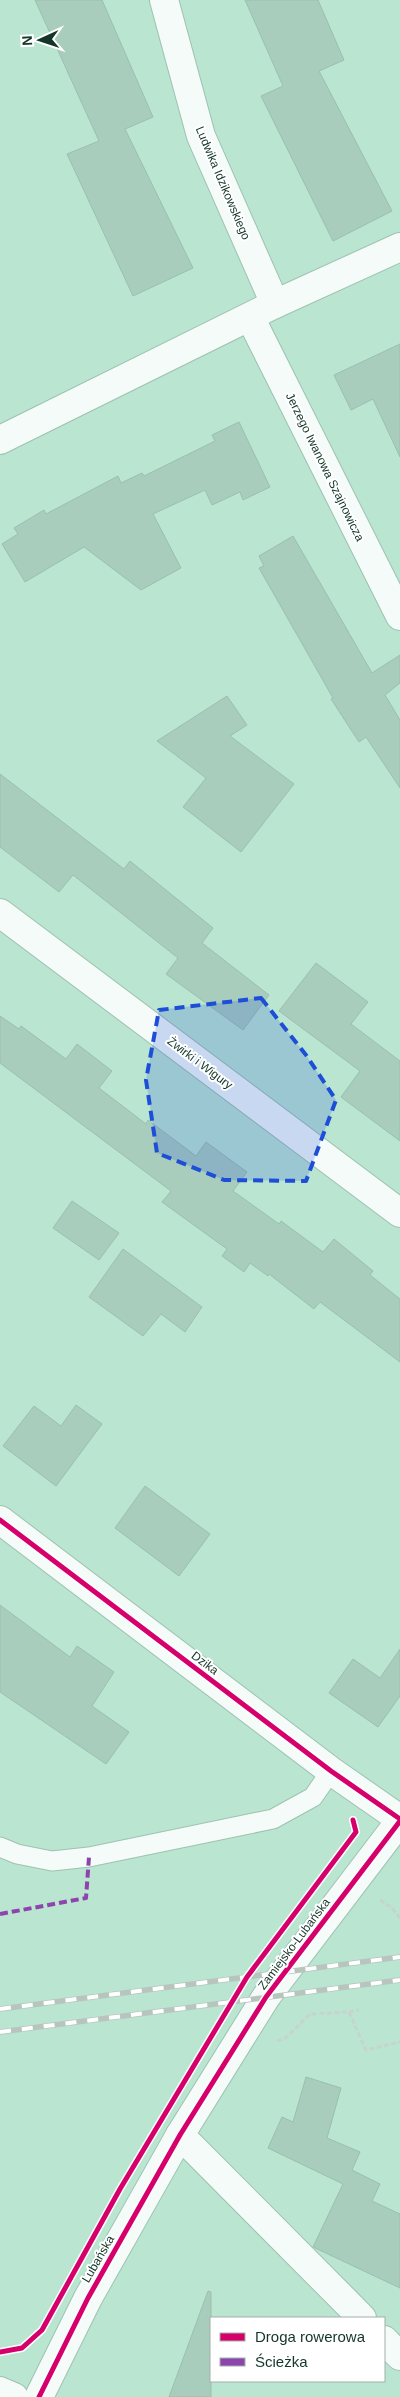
<svg xmlns="http://www.w3.org/2000/svg" width="400" height="2397" font-family="Helvetica,sans-serif">
<style>
.building{fill:#a9cdbd;stroke:#9bbfaf}
.lines{fill:none;stroke-linecap:round;stroke-linejoin:round}
.lane-casing{stroke:#9ec2b1;stroke-width:21}
.street-casing{stroke:#9ec2b1;stroke-width:30}
.secondary-casing{stroke:#9ec2b1;stroke-width:30}
.path{stroke:#c7d4ce;stroke-width:3;stroke-dasharray:5 2.5;stroke-linecap:butt}
.lane{stroke:#f4fbf8;stroke-width:19}
.street{stroke:#f4fbf8;stroke-width:28}
.secondary{stroke:#f4fbf8;stroke-width:28}
.rail-casing{stroke:#b8c5bf;stroke-width:5.5}
.rail{stroke:#fff;stroke-width:4;stroke-dasharray:11;stroke-linecap:butt}
.quiet{stroke:#8e44ad;stroke-width:4;stroke-dasharray:8 4;stroke-linecap:butt}
.cycleway-casing{stroke:#fff;stroke-width:8}
.cycleway{stroke:#d6006c;stroke-width:5}
.marked{fill:#1d4ed8;fill-opacity:0.2;stroke:#1d4ed8;stroke-width:4;stroke-dasharray:10 6;stroke-linejoin:round}
.labels{text-anchor:middle;stroke-width:4;stroke-linejoin:round;paint-order:stroke}
.street-label{font-size:12px;fill:#143628;stroke:#fff}
</style>
<rect width="100%" height="100%" fill="#b9e5d1"/>
<g class="building">
<path d="M35 0H102L153 117 125 129 193 268 133 296 67 154 99 141Z"/>
<path d="M245 0H318L344 60 319 71 392 211 333 241 261 96 283 86Z"/>
<path d="M400 344V457L373 399 351 410 334 375Z"/>
<path d="M239 422 270 487 243 500 240 492 212 505 205 490 153 514 181 568 141 590 84 547 25 582 2 544 18 534 14 528 44 510 46 514 118 476 121 483 142 473 144 476 215 441 212 435Z"/>
<path d="M293 536 372 673 400 655V683L385 695 400 720V788L366 737 359 742 331 699 333 698 259 568 264 566 259 556Z"/>
<path d="M227 696 247 725 230 736 294 784 241 852 183 807 206 778 157 741Z"/>
<path d="M0 774 124 869 130 861 213 928 202 943 269 995 243 1030 166 974 178 958 73 875 59 892 0 847Z"/>
<path d="M316 963 368 1002 351 1024 400 1061V1141L341 1097 360 1071 279 1011Z"/>
<path d="M0 1016 19 1029 21 1026 66 1059 77 1044 112 1071 99 1088 146 1124 148 1120 196 1156 206 1142 247 1172 233 1191 279 1224 281 1221 323 1252 334 1239 373 1271 370 1275 400 1299V1362L320 1302 314 1309 269 1274 268 1276 250 1263 244 1272 222 1256 227 1249 162 1202 171 1191 0 1063Z"/>
<path d="M72 1201 119 1233 99 1260 53 1228Z"/>
<path d="M123 1249 202 1307 185 1332 161 1314 143 1336 89 1297Z"/>
<path d="M76 1405 102 1424 56 1486 3 1446 34 1406 61 1426Z"/>
<path d="M145 1486 210 1534 179 1576 115 1528Z"/>
<path d="M0 1605 70 1657 77 1646 114 1672 92 1706 129 1732 106 1764 0 1692Z"/>
<path d="M400 1649V1696L378 1727 329 1693 353 1659 380 1678Z"/>
<path d="M306 2077 341 2088 327 2138 360 2152 352 2170 380 2184 372 2201 400 2214V2288L313 2247 343 2184 268 2148 282 2117 293 2122Z"/>
<path d="M208 2291 211 2292V2397H169Z"/>
</g>
<g class="lines">
<g class="lane-casing">
<path id="lane" d="M0 1847 17 1854 52 1861 89 1857 273 1819 313 1797 331 1771"/>
</g>
<g class="street-casing">
<g id="street">
<path d="M164 0 201 136 275 304"/>
<path d="M250 317 400 616"/>
<path d="M0 440 275 304 400 247"/>
<path d="M0 913 400 1213"/>
<path d="M0 1520 331 1771 400 1819"/>
<path d="M180 2135 362 2318"/>
<path d="M384 2340 400 2356"/>
<path d="M0 2391 14 2397"/>
</g>
</g>
<g class="secondary-casing">
<path id="secondary" d="M39 2397 88 2298 180 2135 266 1997 400 1821"/>
</g>
<g class="path">
<path d="M380 1900 391 1907 400 1918"/>
<path d="M349 2012 359 2010"/>
<path d="M277 2041 287 2037 310 2014 349 2012 366 2050 400 2042"/>
</g>
<use href="#lane" class="lane"/>
<use href="#street" class="street"/>
<use href="#secondary" class="secondary"/>
<g class="rail-casing">
<g id="rail">
<path d="M0 2009 400 1957"/>
<path d="M0 2032 400 1980"/>
</g>
</g>
<use href="#rail" class="rail"/>
<path class="quiet" d="M0 1914 86 1898 89 1857"/>
<g class="cycleway-casing">
<g id="cycleway">
<path d="M0 1520 331 1771 400 1819"/>
<path d="M0 2352 22 2348 42 2330 120 2189 247 1977 356 1832 353 1820"/>
<path d="M39 2397 88 2298 180 2135 266 1997 400 1821"/>
</g>
</g>
<use href="#cycleway" class="cycleway"/>
</g>
<path class="marked" d="M261 998 306 1055 336 1100 306 1181 224 1180 157 1153 146 1080 159 1010Z"/>
<g class="labels">
<g class="street-label">
<text transform="translate(223 183) rotate(67)" y="4">Ludwika Idzikowskiego</text>
<text transform="translate(325 467) rotate(64)" y="4">Jerzego Iwanowa Szajnowicza</text>
<text transform="translate(200 1063) rotate(37)" y="4">Żwirki i Wigury</text>
<text transform="translate(205 1663) rotate(37)" y="4">Dzika</text>
<text transform="translate(294 1944) rotate(-53)" y="4">Zamiejsko-Lubańska</text>
<text transform="translate(98 2259) rotate(-60)" y="4">Lubańska</text>
</g>
</g>
<rect x="210" y="2317" width="175" height="65" fill="#ffffff" stroke="#a1afa9"/>
<rect x="220" y="2333" width="25" height="8" fill="#d6006c" stroke="#a1afa9"/>
<text x="255" y="2342" font-size="15" fill="#143628">Droga rowerowa</text>
<rect x="220" y="2358" width="25" height="8" fill="#8e44ad" stroke="#a1afa9"/>
<text x="255" y="2367" font-size="15" fill="#143628">Ścieżka</text>
<g transform="translate(40 40) rotate(267)" stroke="#ffffff" stroke-width="4" paint-order="stroke">
<path d="M0-4L9 19L0 12L-9 19Z" fill="#143628"/>
<text y="-8" font-size="14" font-weight="bold" text-anchor="middle" fill="#143628">N</text>
</g>
</svg>
